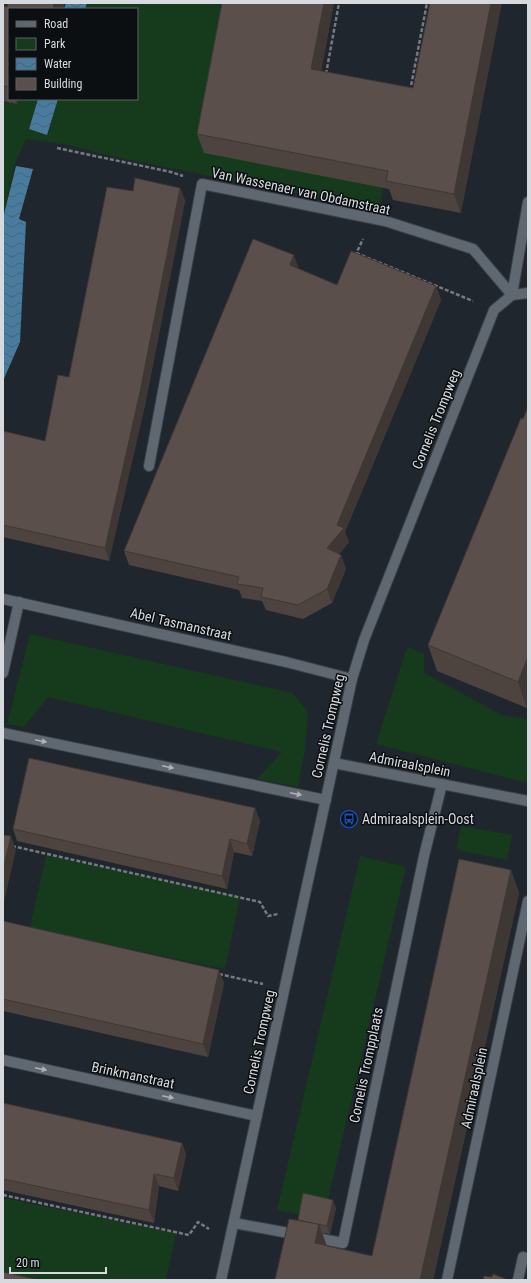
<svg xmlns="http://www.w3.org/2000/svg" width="531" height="1283" font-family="'Roboto Condensed',sans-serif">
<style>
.green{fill:#163a1c}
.water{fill:url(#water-waves)}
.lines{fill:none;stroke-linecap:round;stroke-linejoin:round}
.minor-casing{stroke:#3b4046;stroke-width:12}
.path{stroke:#757a81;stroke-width:2.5;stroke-dasharray:4 2;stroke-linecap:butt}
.minor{stroke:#5f6770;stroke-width:10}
.wall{fill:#4d4440}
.shaded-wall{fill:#3f3734}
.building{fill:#5a4f4b;stroke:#3f3734}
.oneway{fill:#acb2b8}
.labels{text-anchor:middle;stroke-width:3;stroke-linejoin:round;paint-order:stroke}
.street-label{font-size:14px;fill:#d6dadf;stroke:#0c0f12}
.poi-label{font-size:14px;fill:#d6dadf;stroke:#0c0f12;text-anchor:start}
</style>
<defs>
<pattern id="water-waves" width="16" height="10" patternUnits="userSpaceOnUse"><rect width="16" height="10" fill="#487b9d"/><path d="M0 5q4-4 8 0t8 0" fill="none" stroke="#456479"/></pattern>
</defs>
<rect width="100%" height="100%" fill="#20262e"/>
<g class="green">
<path d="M3 3H66L64 9H9V99H38L29 129 47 135 58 99H137V9H85L87 3H333L316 88 400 104 379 210 111 156 69 145 26 139 15 164 3 218Z"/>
<path d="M30 634 293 693 308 712 305 749 298 787 257 779 282 752 48 697 24 727 7 724Z"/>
<path d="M407 647 424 654V673L502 715 528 719V783L376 744Z"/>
<path d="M461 826 512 835 507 860 456 850Z"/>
<path d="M46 855 240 897 225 969 30 928Z"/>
<path d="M360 856 406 867 327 1204 301 1215 277 1210Z"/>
<path d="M3 1198 176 1233 166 1280H41L3 1272Z"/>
</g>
<g class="water">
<path d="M66 3H87L85 9H64Z"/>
<path d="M38 99H58L47 135 29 129Z"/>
<path d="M16 166 33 169 19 219 26 222 20 342 3 381V218Z"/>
</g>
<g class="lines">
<g class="minor-casing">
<g id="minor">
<path d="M512 295 528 293"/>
<path d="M149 466 202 184 385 221 473 249 512 295"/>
<path d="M3 599 286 662 352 679"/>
<path d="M3 673 19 602"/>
<path d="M3 733 326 800"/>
<path d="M334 763 528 801"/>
<path d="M3 1060 257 1116"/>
<path d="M234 1223 343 1243 424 856 442 784"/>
<path d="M221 1280 352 679 364 640 494 310 512 295 528 202"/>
<path d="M447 1280 528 901"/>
<path d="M518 1280 523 1257 528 1259"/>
</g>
</g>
<g class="path">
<path d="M326 74 339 3"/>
<path d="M410 91 427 3"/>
<path d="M57 148 171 172 183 176"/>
<path d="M356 253 473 301"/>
<path d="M355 256 363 239"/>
<path d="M12 846 260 902 268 916 278 914"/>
<path d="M219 974 263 984"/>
<path d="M3 1195 189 1235 198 1222 209 1229"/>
</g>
<use href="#minor" class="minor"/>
</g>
<g class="wall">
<path d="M64 3 63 9H9V99H18L17 104 3 101V6L7 7Z"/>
<path d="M222 3H334L321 71 413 88 430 3 461 213 393 200 389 189 204 153 197 134Z"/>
<path d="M180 188 185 201 145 405 109 561 3 537V431L45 441 69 377 133 191Z"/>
<path d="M298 269 337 285 436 286 441 300 345 532 349 542 339 554 341 555 346 569 332 603 303 619 266 610 262 601 242 598 239 590 129 565 124 551Z"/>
<path d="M528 407V706L527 708 437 671 428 645Z"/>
<path d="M255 808 260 821 252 856 234 852 227 889 17 841 13 829Z"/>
<path d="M511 870 519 893 433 1280H275L298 1220 336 1208 330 1234 322 1233 327 1246 372 1256Z"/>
<path d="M3 921 224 983 208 1057 3 1011Z"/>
<path d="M3 1103 182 1143 186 1155 178 1191 159 1186 154 1223 3 1190Z"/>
</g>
<g class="shaded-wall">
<path d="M54 3H64L63 9H53Z"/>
<path d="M324 3H334L318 88 311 69Z"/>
<path d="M491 3H502L461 213 454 194Z"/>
<path d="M15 99H18L17 104Z"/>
<path d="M180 188 185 201 145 405 109 561 105 548Z"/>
<path d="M294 255 299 269 290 265Z"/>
<path d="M436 286 441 300 345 532 349 542 332 562 327 548 337 525Z"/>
<path d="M341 555 346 569 332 603 327 589Z"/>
<path d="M528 657V706L527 708 518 682Z"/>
<path d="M255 808 260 821 252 856 247 844Z"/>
<path d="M11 836 16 850 3 906V870Z"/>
<path d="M230 839 234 852 227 889 222 876Z"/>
<path d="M511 870 519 893 433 1280H420Z"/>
<path d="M219 970 224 983 208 1057 203 1044Z"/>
<path d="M182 1143 186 1155 178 1191 174 1178Z"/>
<path d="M154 1174 159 1186 154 1223 149 1210Z"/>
<path d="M333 1200 336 1208 330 1234 327 1226Z"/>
<path d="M319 1224 327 1247 315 1243Z"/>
</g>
<g class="building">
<path d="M8 3H54L53 9H9V87L3 86V6L7 7Z"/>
<path d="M222 3H324L311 69 413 88 430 3H491L454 194 386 181 388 171 197 134Z"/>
<path d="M135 178 180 188 140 392 105 548 3 525V431L45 441 58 375 69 377 107 187 133 191Z"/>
<path d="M253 239 294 255 290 265 337 285 351 251 436 286 337 525 344 528 327 548 341 555 327 589 298 605 261 597 263 588 237 584 239 577 124 551Z"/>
<path d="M528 407V657L518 682 428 645 521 418 523 419Z"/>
<path d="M29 758 255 808 247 844 230 839 222 876 13 829Z"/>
<path d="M3 835 11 836 3 870Z"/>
<path d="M459 859 511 870 420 1280H275L289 1219 319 1224 315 1243 372 1256Z"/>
<path d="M3 921 219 970 203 1044 3 999Z"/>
<path d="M3 1103 182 1143 174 1178 154 1174 149 1210 3 1179Z"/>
<path d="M303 1193 333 1200 327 1226 298 1220Z"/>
<path d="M3 1272 39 1280H3Z"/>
<path d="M493 1274 508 1280H483L484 1276 492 1277Z"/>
</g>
<defs><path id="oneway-solid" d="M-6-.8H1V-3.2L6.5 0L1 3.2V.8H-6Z"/></defs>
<g class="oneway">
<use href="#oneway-solid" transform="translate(41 741) rotate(12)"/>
<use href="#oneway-solid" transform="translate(168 767) rotate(12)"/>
<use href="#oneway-solid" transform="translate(296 794) rotate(12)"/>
<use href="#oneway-solid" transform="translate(41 1069) rotate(12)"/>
<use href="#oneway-solid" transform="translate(168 1097) rotate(12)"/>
</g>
<defs>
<g id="bus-ring" transform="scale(0.9)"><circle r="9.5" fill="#0c0f12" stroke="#1a4fb4" stroke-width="1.5"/><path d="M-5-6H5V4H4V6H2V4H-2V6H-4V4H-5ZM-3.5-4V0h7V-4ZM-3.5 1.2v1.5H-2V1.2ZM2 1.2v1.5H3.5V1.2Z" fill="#1a4fb4"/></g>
</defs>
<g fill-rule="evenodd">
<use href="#bus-ring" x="349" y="819"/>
</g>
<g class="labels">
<g class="street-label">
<text transform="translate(301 191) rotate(12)" y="5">Van Wassenaer van Obdamstraat</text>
<text transform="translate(436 419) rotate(-68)" y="5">Cornelis Trompweg</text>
<text transform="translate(181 624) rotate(13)" y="5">Abel Tasmanstraat</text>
<text transform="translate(328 726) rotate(-77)" y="5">Cornelis Trompweg</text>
<text transform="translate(410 764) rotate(11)" y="5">Admiraalsplein</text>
<text transform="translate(259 1042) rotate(-78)" y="5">Cornelis Trompweg</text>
<text transform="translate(366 1065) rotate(-78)" y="5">Cornelis Trompplaats</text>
<text transform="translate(133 1075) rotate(12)" y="5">Brinkmanstraat</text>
<text transform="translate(474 1088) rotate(-78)" y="5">Admiraalsplein</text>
</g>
<g class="poi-label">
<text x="362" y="824">Admiraalsplein-Oost</text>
</g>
</g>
<rect width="531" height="1283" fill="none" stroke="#d6dadf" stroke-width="8"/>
<rect x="8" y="8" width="130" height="92" fill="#0c0f12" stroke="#5d6064"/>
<rect x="16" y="21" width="20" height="6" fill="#5f6770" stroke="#5d6064"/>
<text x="44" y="28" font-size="12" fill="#d6dadf">Road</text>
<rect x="16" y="38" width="20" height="12" fill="#163a1c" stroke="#5d6064"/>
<text x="44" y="48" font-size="12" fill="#d6dadf">Park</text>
<rect x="16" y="58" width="20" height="12" fill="url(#water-waves)" stroke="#5d6064"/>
<text x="44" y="68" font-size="12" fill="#d6dadf">Water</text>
<rect x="16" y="78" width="20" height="12" fill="#5a4f4b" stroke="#5d6064"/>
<text x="44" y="88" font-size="12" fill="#d6dadf">Building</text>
<path d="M10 1267v6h96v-6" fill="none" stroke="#d6dadf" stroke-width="2"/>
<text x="16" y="1267" font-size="12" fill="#d6dadf" stroke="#0c0f12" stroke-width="3" paint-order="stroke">20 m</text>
</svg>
